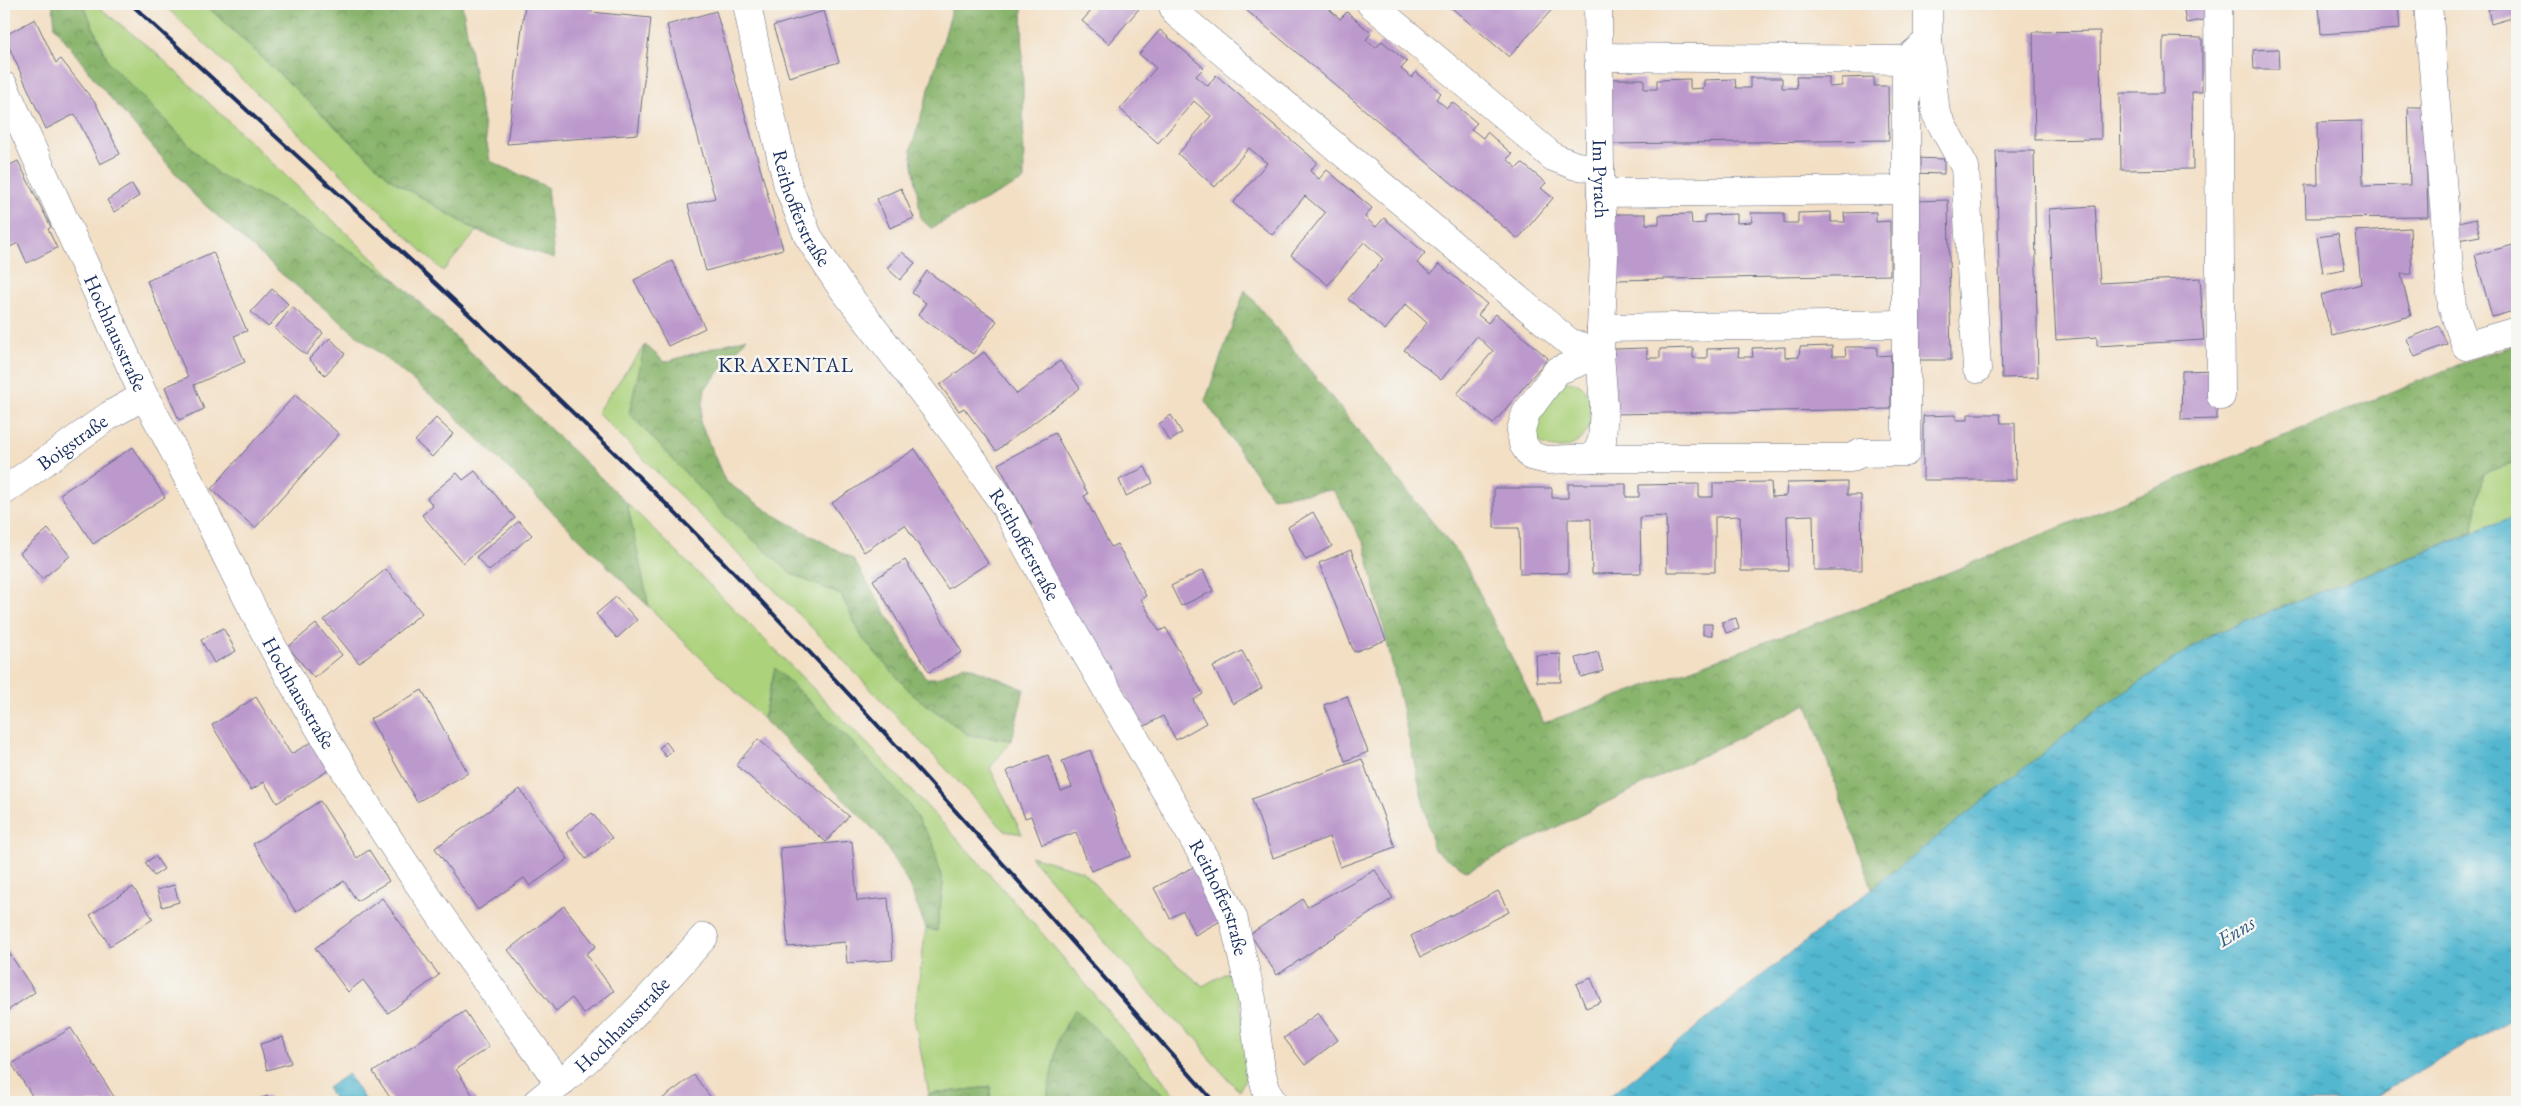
<svg xmlns="http://www.w3.org/2000/svg" width="2521" height="1106" font-family="'EB Garamond',serif">
<style>
.green{fill:#acd27c;stroke:#64806d}
.forest{fill:url(#forest-crowns);stroke:#527265}
.water{fill:url(#water-ripples);stroke:#367397}
.building{fill:#bc99cc}
.lines{fill:none;stroke-linecap:round;stroke-linejoin:round}
.minor-casing{stroke:#676d82;stroke-width:29}
.minor{stroke:#fff;stroke-width:28}
.rail{stroke:#1b2f5e;stroke-width:4}
.labels{text-anchor:middle;stroke-width:5;stroke-linejoin:round;paint-order:stroke}
.street-label{font-size:20px;fill:#1b2f5e;stroke:#f6f6f2}
.neighbourhood-label{font-size:21px;letter-spacing:1px;fill:#1b2f5e;stroke:#f6f6f2}
.water-label{font-size:21px;font-style:italic;fill:#2c5880;stroke:#f6f6f2}
</style>
<defs>
<pattern id="forest-crowns" width="20" height="18" patternUnits="userSpaceOnUse" patternTransform="scale(1.25)"><rect width="20" height="18" fill="#89b46c"/><path d="M2 6a3 3 0 1 1 6 0M12 15a3 3 0 1 1 6 0" fill="none" stroke="#6f935c"/></pattern>
<pattern id="water-ripples" width="26" height="14" patternUnits="userSpaceOnUse" patternTransform="scale(1.25)"><rect width="26" height="14" fill="#52b7d0"/><path d="M2 4q2-2 4 0t4 0M15 11q2-2 4 0t4 0" fill="none" stroke="#4395ac"/></pattern>
</defs>
<rect width="100%" height="100%" fill="#f6f6f2"/>
<filter id="ink" filterUnits="userSpaceOnUse"><feTurbulence type="fractalNoise" baseFrequency=".02" numOctaves="2"/><feDisplacementMap in="SourceGraphic" scale="10" xChannelSelector="R" yChannelSelector="G"/><feConvolveMatrix kernelMatrix="1 2 1 2 8 2 1 2 1" color-interpolation-filters="sRGB"/></filter>
<filter id="wash" filterUnits="userSpaceOnUse"><feTurbulence type="fractalNoise" baseFrequency=".0096" numOctaves="4" result="noise"/><feDisplacementMap in="SourceGraphic" scale="20" xChannelSelector="R" yChannelSelector="G"/><feGaussianBlur stdDeviation="1.12" result="paint"/><feColorMatrix in="noise" values="0 0 0 0 0 0 0 0 0 0 0 0 0 0 0 0 0 1.4 0 .05"/><feComposite in="paint" operator="in"/></filter>
<g filter="url(#wash)">
<rect width="100%" height="100%" fill="#f3dfc4"/>
<g class="green">
<path d="M83 4H95L157 54 398 282 288 211 218 175 109 63Z"/>
<path d="M163 4H205L392 180 477 231 443 271Z"/>
<path d="M645 345 630 413 792 574 841 595 863 639 968 735 1012 740 990 768 1022 834 1005 831 824 640 597 412Z"/>
<path d="M1566 381C1604 382 1599 450 1557 448 1549 448 1542 446 1536 440 1520 419 1553 395 1566 381Z"/>
<path d="M2517 462V516L2472 533 2483 473Z"/>
<path d="M627 503C820 694 1015 885 1180 1102H1164L1166 1097 1075 1010 1048 1092 1049 1102H990L991 1087 929 1094 914 1017 926 928 937 931 943 884 775 669 763 719 649 607Z"/>
<path d="M1030 856 1082 871 1148 941 1203 986 1235 968 1250 1069 1239 1091 1206 1055 1200 1041 1171 1017Z"/>
</g>
<g class="forest">
<path d="M53 4H83L109 63 218 174 288 211 398 282 627 503 649 607 448 409 283 275 195 196 96 81 55 27Z"/>
<path d="M205 4H462L490 161 547 187 554 259 477 231 392 180Z"/>
<path d="M951 4H1022L1024 180 931 228 921 219 911 150 951 14Z"/>
<path d="M1245 290 1463 560 1544 723 1891 596 2475 358 2517 344V462L2483 473 2472 533 2211 635 2094 713 1873 890 1807 704 1467 871 1434 850 1365 545 1333 490 1272 497 1205 401Z"/>
<path d="M747 338 705 389 700 422 725 481 771 513 853 559 925 678H937L965 665 1024 689 1012 740 968 735 913 695 863 639 841 595 792 574 724 514 629 413 645 345 665 362Z"/>
<path d="M775 668 855 745 906 801 933 842 943 884 937 931 926 928 908 883 879 835 763 719Z"/>
<path d="M1075 1009 1166 1097 1164 1102H1049L1048 1092 1058 1039Z"/>
<path d="M991 1087 990 1102H922L929 1094Z"/>
</g>
<g class="water">
<path d="M2517 516V1016L2366 1102H1602L2094 713 2211 635Z"/>
<path d="M348 1074 366 1102H336L327 1088Z"/>
</g>
<g id="blocks">
<g class="building">
<path d="M525 4H592L591 12 651 18 638 134 507 144Z"/>
<path d="M1097 4H1143L1109 44 1082 21Z"/>
<path d="M1239 4H1335L1330 10 1340 19 1347 12 1371 33 1366 40 1376 48 1382 41 1407 62 1401 69 1412 78 1416 72 1441 93 1436 99 1447 108 1452 102 1477 123 1471 129 1483 138 1487 132 1512 154 1507 159 1517 168 1522 163 1546 183 1541 188 1553 198 1518 239Z"/>
<path d="M1447 4H1557L1509 57Z"/>
<path d="M2183 4H2211L2213 18 2186 23Z"/>
<path d="M2319 4H2398L2400 29 2321 34Z"/>
<path d="M2496 4H2517V37L2512 18 2491 24 2488 9 2497 8Z"/>
<path d="M716 11 783 249 706 271 688 205 715 198 667 25Z"/>
<path d="M824 11 839 62 789 77 773 26Z"/>
<path d="M35 19 56 63 61 59 96 104 120 154 100 164 75 114 46 129 4 36Z"/>
<path d="M1160 30 1204 68 1196 76 1208 86 1216 75 1317 162 1310 171 1319 179 1327 170 1372 208 1365 217 1376 227 1384 218 1425 253 1417 263 1431 274 1439 264 1487 304 1478 315 1488 323 1496 314 1548 358 1493 424 1457 394 1493 351 1477 336 1441 380 1404 350 1427 323 1406 304 1385 330 1348 299 1383 259 1364 242 1328 285 1291 255 1325 213 1305 196 1272 235 1233 203 1267 163 1249 148 1215 187 1178 154 1211 116 1194 101 1158 143 1120 109 1156 68 1139 54Z"/>
<path d="M2100 31 2101 139 2035 140 2033 32Z"/>
<path d="M2163 37 2202 38V92H2192L2193 169 2121 170 2120 93H2163Z"/>
<path d="M2278 49 2279 69H2254L2253 50Z"/>
<path d="M1796 77H1829V87L1842 86V78L1874 77V86H1888L1889 140 1611 144 1610 79H1644V89H1657V80L1690 79V89L1704 88V80L1735 79 1736 88H1750V78H1782V88H1797Z"/>
<path d="M2408 107H2425L2428 217 2306 218 2305 185H2318L2317 122 2362 121 2363 186 2410 185Z"/>
<path d="M1996 151H2034L2038 377 2002 378Z"/>
<path d="M1912 158 1944 159V174L1912 173Z"/>
<path d="M18 161 51 227 48 229 57 248 27 263 18 243 4 250V168Z"/>
<path d="M132 184 139 196 114 212 107 200Z"/>
<path d="M901 188 914 218 890 228 877 199Z"/>
<path d="M1948 200 1951 360H1914L1911 201Z"/>
<path d="M2095 206 2100 283 2200 278 2204 340 2097 346V337L2056 340 2049 209Z"/>
<path d="M1831 212V222H1845L1844 213 1876 212V222L1890 221V275L1613 280 1612 214H1646V224H1659V215L1691 214 1692 224 1705 223V215L1737 214V223L1752 222 1751 213H1784V223H1798V213Z"/>
<path d="M2476 219 2480 236 2458 240 2454 224Z"/>
<path d="M2410 228 2412 274H2401L2411 316 2332 336 2321 295 2361 284 2356 231Z"/>
<path d="M2338 234 2345 269 2323 273 2317 237Z"/>
<path d="M2517 244V310L2492 317 2475 255Z"/>
<path d="M213 252 247 331 234 336 245 362 194 385 204 409 179 420 165 387 188 377 147 281Z"/>
<path d="M902 252 915 263 900 280 887 268Z"/>
<path d="M672 261 705 328 668 346 634 280Z"/>
<path d="M927 271 997 321 973 354 918 315 926 303 912 293Z"/>
<path d="M272 289 288 304 268 327 251 312Z"/>
<path d="M292 307 323 333 306 355 275 329Z"/>
<path d="M2439 326 2447 344 2415 357 2407 339Z"/>
<path d="M330 338 345 354 325 375 309 359Z"/>
<path d="M1832 346V356H1846L1845 347H1877V356L1891 355V409L1614 414 1613 349 1647 348V358H1660V349L1693 348V358H1707V349L1739 348 1738 357H1753L1752 348 1785 347V358L1799 357 1800 347Z"/>
<path d="M984 352 1017 394 1060 361 1080 388 996 451 964 408 959 411 940 385Z"/>
<path d="M2217 370V419L2181 420 2182 371Z"/>
<path d="M295 395 339 434 255 528 211 489Z"/>
<path d="M1968 414H2000L2001 423H2015L2016 480H1923V416L1956 415V420H1968Z"/>
<path d="M1171 415 1182 433 1170 441 1159 424Z"/>
<path d="M436 418 453 434 432 457 415 441Z"/>
<path d="M1055 433 1088 494 1084 496 1111 547 1117 544 1146 596 1141 599 1159 631 1166 628 1203 694 1193 700 1206 723 1176 740 1163 716 1143 727 1107 662 1101 665 1025 529 1032 525 998 464Z"/>
<path d="M133 447 165 497 93 544 60 494Z"/>
<path d="M915 449 988 563 948 589 905 525 864 552 832 503Z"/>
<path d="M1145 467 1153 483 1126 496 1119 480Z"/>
<path d="M475 471 515 518 463 563 422 515 433 506 427 498 457 473 463 480Z"/>
<path d="M1771 482 1772 497 1786 496 1787 483 1847 482V495H1861L1862 570H1814L1813 515 1787 516 1788 571H1741L1740 516 1715 517V572H1667L1666 516 1640 517 1641 573 1592 574 1591 519H1568V573L1520 574 1519 528H1494V488H1552V498H1568V484H1626V497H1639V485L1699 484V497H1713V483Z"/>
<path d="M1313 512 1332 546 1306 560 1288 527Z"/>
<path d="M519 521 532 535 489 571 476 557Z"/>
<path d="M48 529 70 556 42 579 20 553Z"/>
<path d="M1351 550 1386 640 1354 652 1319 563Z"/>
<path d="M905 560 962 652 929 672 873 580Z"/>
<path d="M386 569 422 613 359 663 324 620Z"/>
<path d="M1203 570 1213 591 1181 606 1171 586Z"/>
<path d="M616 597 637 620 617 638 596 614Z"/>
<path d="M1736 618 1739 629 1726 633 1722 622Z"/>
<path d="M316 624 342 655 314 678 288 647Z"/>
<rect x="1703" y="624" width="9" height="11"/>
<path d="M223 628 236 651 214 663 201 640Z"/>
<path d="M1242 651 1262 688 1233 704 1213 667Z"/>
<path d="M1598 652 1603 671 1581 677 1576 658Z"/>
<path d="M1561 654V682H1537L1536 655Z"/>
<path d="M422 690 468 773 417 802 370 719Z"/>
<path d="M1347 696 1368 752 1345 761 1324 705Z"/>
<path d="M256 697 291 754 312 742 329 770 277 803 264 782 251 790 212 725Z"/>
<path d="M758 739 849 816 826 842 736 765Z"/>
<path d="M666 742 672 750 666 757 659 748Z"/>
<path d="M1090 750 1131 856 1091 871 1076 832 1042 845 1031 816 1025 818 1007 771 1048 755 1061 791 1072 787 1062 761Z"/>
<path d="M1362 759 1395 847 1340 867 1329 837 1273 858 1252 799Z"/>
<path d="M520 789 568 859 530 886 524 878 478 910 435 848Z"/>
<path d="M320 801 357 858 369 850 389 881 357 901 344 881 296 912 253 844Z"/>
<path d="M592 813 612 838 586 859 566 833Z"/>
<path d="M852 841 857 901 888 898 893 960 847 963 845 942 788 947 780 848Z"/>
<path d="M155 856 164 869 154 876 145 863Z"/>
<path d="M1197 865 1226 918 1195 935 1183 911 1170 918 1154 888Z"/>
<path d="M1375 870 1393 898 1277 975 1250 934 1303 899 1307 907Z"/>
<path d="M174 885 179 902 162 907 157 890Z"/>
<path d="M133 887 153 919 110 946 90 915Z"/>
<path d="M1498 891 1509 912 1421 957 1411 936Z"/>
<path d="M382 898 439 975 388 1013 363 980 348 992 315 948Z"/>
<path d="M564 906 596 946 586 954 614 991 584 1014 572 998 556 1011 508 950Z"/>
<path d="M4 945 35 992 4 1013Z"/>
<path d="M1591 978 1601 1002 1586 1008 1576 984Z"/>
<path d="M465 1011 489 1047 456 1069 477 1102H393L373 1072Z"/>
<path d="M1318 1013 1338 1040 1305 1065 1284 1038Z"/>
<path d="M71 1028 116 1100 113 1102H36L12 1064Z"/>
<path d="M283 1037 291 1063 267 1070 260 1044Z"/>
<path d="M694 1075 714 1102H658Z"/>
<path d="M268 1096 270 1102H247Z"/>
</g>
</g>
</g>
<g filter="url(#ink)">
<use href="#blocks" fill-opacity="0" stroke="#676d82" stroke-width="1"/>
<g class="lines">
<g class="minor-casing">
<g id="minor">
<path id="s1" d="M747 4 758 60 788 186 808 236 837 281 957 437 1003 503 1068 623 1205 859 1233 917 1252 999 1261 1070 1267 1093 1273 1102"/>
<path d="M1172 4 1176 13 1569 342 1600 354"/>
<path d="M1371 4 1553 157 1576 166 1600 168"/>
<path id="s2" d="M1598 4 1600 168 1604 257 1600 354 1604 406 1602 441 1594 458 1547 460 1531 456 1523 444 1521 430 1526 413 1557 371 1600 354"/>
<path d="M1928 4V41L1936 114 1965 167 1977 369"/>
<path d="M2218 4 2221 396"/>
<path d="M2428 4 2452 306 2466 346 2517 331"/>
<path d="M1598 57 1906 60"/>
<path id="s3" d="M4 86 144 396C194 482 232 575 281 662 363 810 461 947 560 1084"/>
<path d="M1601 193 1904 190"/>
<path d="M1601 328 1905 324"/>
<path d="M1594 458H1850L1861 453 1906 452V60L1928 41"/>
<path id="s4" d="M4 491 110 415 144 396"/>
<path id="s5" d="M537 1102C599 1054 652 996 704 937"/>
</g>
</g>
<use href="#minor" class="minor"/>
<path class="rail" d="M131 4C304 163 480 320 647 485 846 682 1029 893 1214 1102"/>
</g>
</g>
<g class="labels">
<g class="street-label">
<text dy="7" stroke="none"><textPath href="#s2" startOffset="175">Im Pyrach</textPath></text>
<text dy="7" stroke="none"><textPath href="#s1" startOffset="212">Reithofferstraße</textPath></text>
<text dy="7" stroke="none"><textPath href="#s3" startOffset="271">Hochhausstraße</textPath></text>
<text dy="7" stroke="none"><textPath href="#s4" startOffset="84">Boigstraße</textPath></text>
<text dy="7" stroke="none"><textPath href="#s1" startOffset="618">Reithofferstraße</textPath></text>
<text dy="7" stroke="none"><textPath href="#s3" startOffset="675">Hochhausstraße</textPath></text>
<text dy="7" stroke="none"><textPath href="#s1" startOffset="1022">Reithofferstraße</textPath></text>
<text dy="7" stroke="none"><textPath href="#s5" startOffset="115">Hochhausstraße</textPath></text>
</g>
<g class="neighbourhood-label">
<text x="786" y="372">KRAXENTAL</text>
</g>
<g class="water-label">
<text transform="translate(2236 931) rotate(-31)" y="7">Enns</text>
</g>
</g>
<rect width="2521" height="1106" fill="none" stroke="#f6f6f2" stroke-width="20"/>
</svg>
